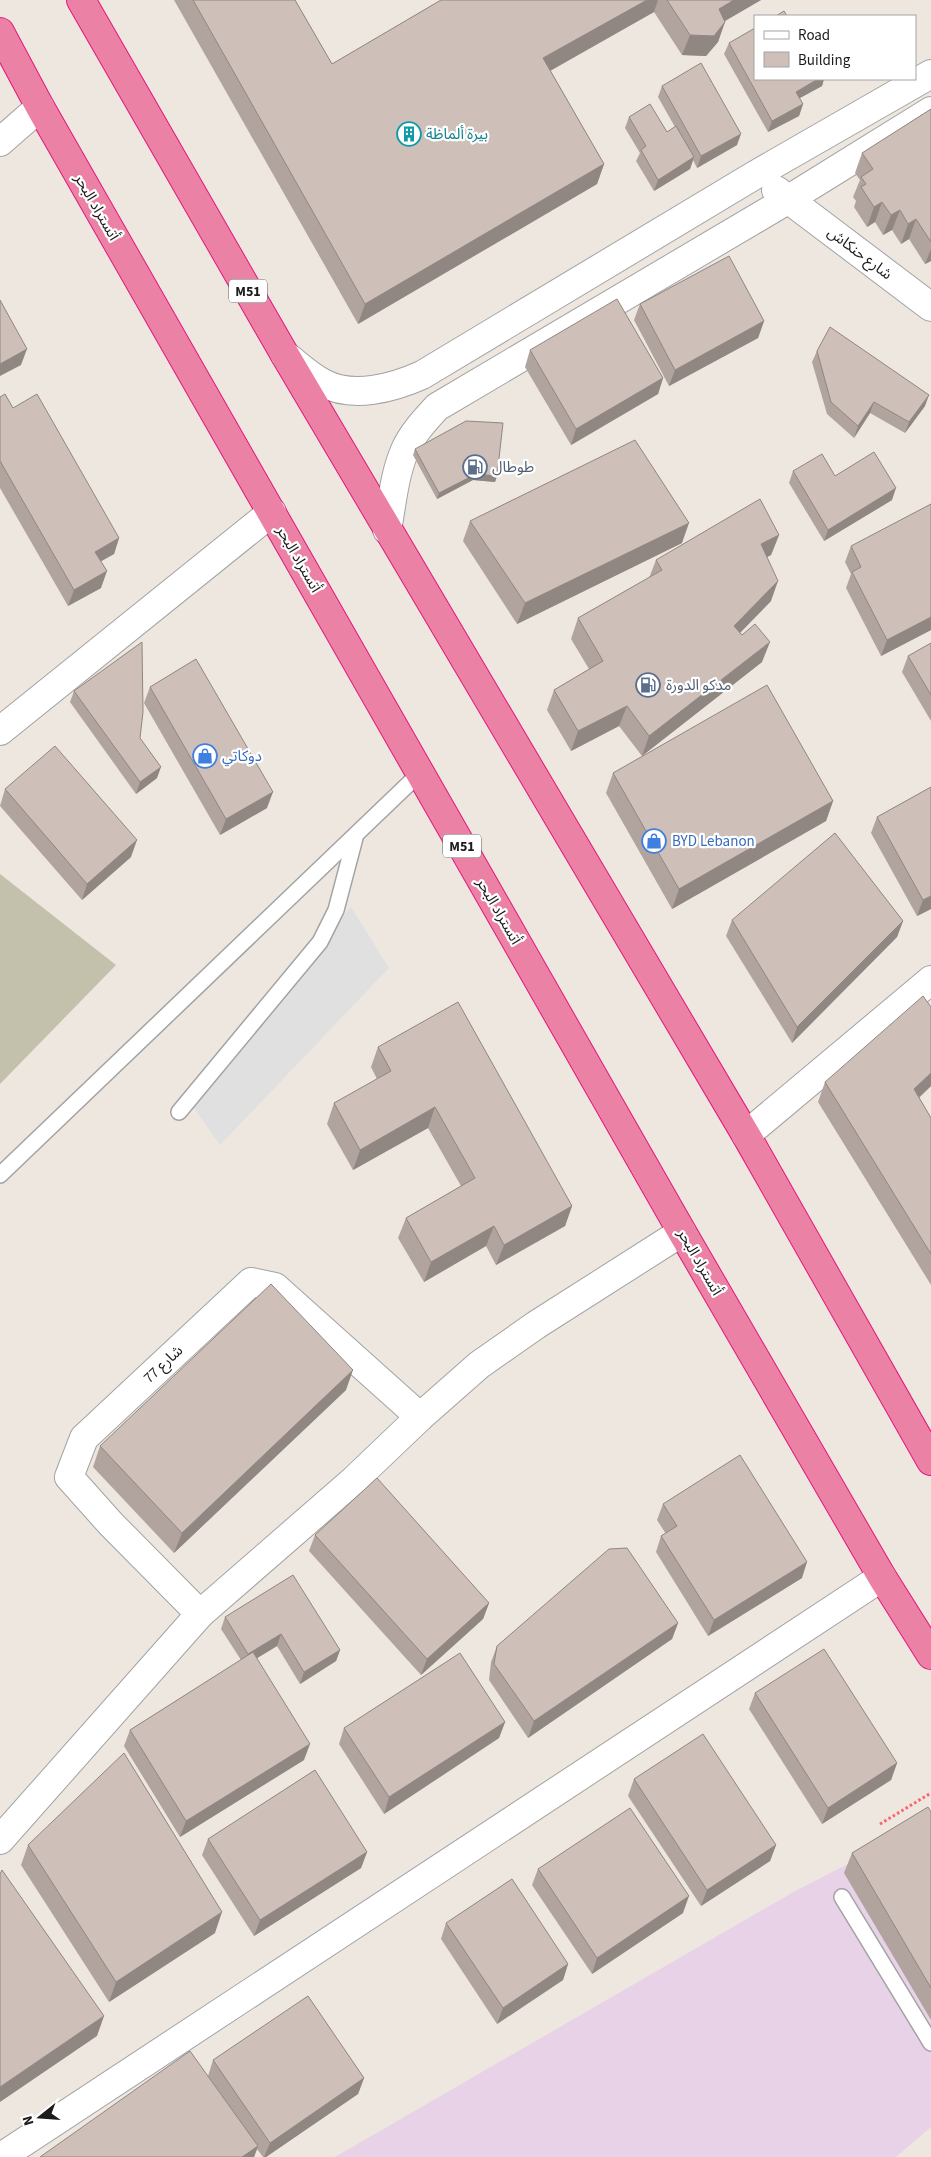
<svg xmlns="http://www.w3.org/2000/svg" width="931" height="2157" font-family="'Source Sans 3','Noto Sans Arabic',sans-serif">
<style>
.industrial{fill:#e8d2e7}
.construction{fill:#c3c0ab}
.parking{fill:#e0e0e0}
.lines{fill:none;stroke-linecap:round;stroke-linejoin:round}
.service-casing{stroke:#a3a3a3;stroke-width:18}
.minor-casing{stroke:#a3a3a3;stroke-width:30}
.tertiary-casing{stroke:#a3a3a3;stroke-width:30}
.motorway-casing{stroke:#e3177c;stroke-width:30}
.path{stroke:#ff6169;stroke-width:3;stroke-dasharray:2.5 2.5;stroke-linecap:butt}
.service{stroke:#fff;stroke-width:15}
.minor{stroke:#fff;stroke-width:28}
.tertiary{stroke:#fff;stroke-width:28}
.motorway{stroke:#ec81a6;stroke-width:28}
.wall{fill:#b1a49f}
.shaded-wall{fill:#908682}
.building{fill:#cebfb9;stroke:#908682}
.labels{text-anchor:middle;stroke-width:4.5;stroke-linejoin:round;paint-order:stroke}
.shield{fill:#fff;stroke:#606060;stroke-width:1}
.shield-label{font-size:14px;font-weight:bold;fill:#1c1c1c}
.culture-label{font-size:15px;fill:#0d838f;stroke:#fff;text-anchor:start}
.street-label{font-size:15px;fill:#1c1c1c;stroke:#fff}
.service-label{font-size:15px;fill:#4e5e75;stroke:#fff;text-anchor:start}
.shop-label{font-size:15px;fill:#366cbe;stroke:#fff;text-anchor:start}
</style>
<rect width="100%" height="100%" fill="#eee7e0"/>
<path class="industrial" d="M921 1827 931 1844V2127L896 2157H335L797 1890Z"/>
<path class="construction" d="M0 874 116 965 0 1084Z"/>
<path class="parking" d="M351 907 389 968 220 1145 187 1098Z"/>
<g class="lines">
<g class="service-casing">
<g id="service">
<path d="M179 1112 320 942 336 910 355 838"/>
<path d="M0 1175 420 773"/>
<path d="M842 1897 931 2043"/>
</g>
</g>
<g class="minor-casing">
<g id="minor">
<path d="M0 142 40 107"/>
<path d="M200 1614 111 1524 69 1477 84 1438 251 1282 275 1287 420 1417"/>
<path d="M0 1840 200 1614 354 1480 420 1417 479 1365 536 1325 682 1232"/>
<path d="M1 2157 882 1577"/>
</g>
</g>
<g class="tertiary-casing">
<g id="tertiary">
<path d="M776 190 931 307"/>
<path d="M285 355C297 364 309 376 323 383 353 399 393 388 422 375L755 175 931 74"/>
<path d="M387 530C392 504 394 475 405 450 412 434 425 420 437 407L789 199 931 111"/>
<path d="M0 731 272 512"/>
<path d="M746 1135 931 980"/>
</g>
</g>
<g class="motorway-casing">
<g id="motorway">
<path d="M81 0 285 355 746 1135 931 1461"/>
<path d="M0 32 40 107 682 1232 882 1577 931 1655"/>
</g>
</g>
<path class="path" d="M880 1824 931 1793"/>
<use href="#service" class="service"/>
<use href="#minor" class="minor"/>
<use href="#tertiary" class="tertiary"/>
<use href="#motorway" class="motorway"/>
</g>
<g class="wall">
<path d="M174 0H295L332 64 441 0H761L725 21 718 42 706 56 682 55 654 12 550 70 604 164 597 184 358 324Z"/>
<path d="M729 43 755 79H824L822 86 799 98 803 104 799 116 768 132 724 54Z"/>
<path d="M662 86 737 145 697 168 693 160 690 169 654 191 636 161 640 153 625 128 629 117 667 132 675 127 658 97Z"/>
<path d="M931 109V261L925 264 909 239 901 244 892 230 883 235 875 222 867 227 854 207 856 201 853 197 860 180 855 173 862 153Z"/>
<path d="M640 304 764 321 758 338 669 386 634 320Z"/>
<path d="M530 350 663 378 658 394 571 445 525 367Z"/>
<path d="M817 351 925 406 905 433 870 413 854 438 827 414 812 362Z"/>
<path d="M0 397 13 408 119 538 114 554 101 561V588L68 606 0 488Z"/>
<path d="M415 449 497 476 495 482 473 480 437 499 413 455Z"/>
<path d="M793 471 892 500 824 541 789 483Z"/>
<path d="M470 521 682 543 517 624 463 541Z"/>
<path d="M779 535 771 555 767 557 771 601 740 633 762 662 642 756 619 726 571 751 547 710 554 690 589 669 571 639 578 618 649 578 656 560Z"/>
<path d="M851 546 931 630 881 656 846 588 851 574 845 562Z"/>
<path d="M931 643V721L902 672 908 656Z"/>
<path d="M150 687 267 808 220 835 144 703Z"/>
<path d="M74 691 140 738 157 778 136 794 70 702Z"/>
<path d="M613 773 833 801 826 821 672 909 606 793Z"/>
<path d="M931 787V909L917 916 871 833 877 817Z"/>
<path d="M5 789 131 857 82 900 0 806Z"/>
<path d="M732 920 903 921 897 937 792 1043 726 936Z"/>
<path d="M931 1007V1086L919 1098 931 1118V1285L818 1102 825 1082Z"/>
<path d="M378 1047 572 1206 565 1226 496 1265 486 1246 424 1282 398 1238 406 1218 461 1186 428 1128 353 1170 327 1124 334 1103 377 1079 371 1067Z"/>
<path d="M346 1390 174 1553 93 1467 100 1446Z"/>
<path d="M663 1504 802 1578 708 1636 656 1552 661 1536 666 1534 657 1520Z"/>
<path d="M315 1535 489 1603 483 1619 421 1675 309 1551Z"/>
<path d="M225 1617 340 1650 336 1661 300 1684 277 1646 257 1658 304 1760 180 1837 124 1746 130 1730 241 1660 221 1629Z"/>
<path d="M678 1623 672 1639 528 1738 489 1680 491 1662 497 1646Z"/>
<path d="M755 1693 897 1763 891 1780 822 1824 749 1709Z"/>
<path d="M505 1722 499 1738 384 1814 339 1744 344 1728Z"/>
<path d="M634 1779 776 1845 770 1861 701 1906 628 1796Z"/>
<path d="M931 1812V2020L844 1873 852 1853Z"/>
<path d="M208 1839 367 1852 361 1868 254 1936 202 1855Z"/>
<path d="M28 1845 215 1933 109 2002 21 1865Z"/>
<path d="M538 1869 683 1913 592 1974 532 1885Z"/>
<path d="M446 1923 568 1964 563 1980 497 2024 441 1939Z"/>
<path d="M213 2060 364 2078 358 2094 266 2157H263L257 2149 254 2157H40L208 2076Z"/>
</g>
<g class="shaded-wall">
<path d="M647 0H658L654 12 536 79 543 58Z"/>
<path d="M734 0H761L711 29 719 9Z"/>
<path d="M725 22 718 42 706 56 682 55 690 35Z"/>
<path d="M818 79H824L822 86 791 103 796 92Z"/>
<path d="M803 104 799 116 768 132 772 121Z"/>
<path d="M741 134 737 145 697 168 701 156Z"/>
<path d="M694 157 690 169 654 191 658 180Z"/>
<path d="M604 164 597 184 358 324 365 304Z"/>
<path d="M882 202 875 222 867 227 874 207Z"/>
<path d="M900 210 892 230 883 235 891 215Z"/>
<path d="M916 219 909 239 901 244 908 224Z"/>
<path d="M931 249V261L925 264Z"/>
<path d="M764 321 758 338 669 386 675 370Z"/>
<path d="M27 349 21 365 0 376V364Z"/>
<path d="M663 378 658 394 571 445 576 429Z"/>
<path d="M929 395 925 406 905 433 909 422Z"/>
<path d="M874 402 870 413 854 438 858 426Z"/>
<path d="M476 474 497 476 495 482 473 480 437 499 439 493Z"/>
<path d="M896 488 892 500 824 541 828 530Z"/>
<path d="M689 523 682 543 517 624 525 603Z"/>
<path d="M779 535 771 555 754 564 761 544Z"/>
<path d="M119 538 114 554 89 568 95 552Z"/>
<path d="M107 571 101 588 68 606 74 590Z"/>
<path d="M778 581 771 601 727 646 734 626Z"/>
<path d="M931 617V630L881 656 887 640Z"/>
<path d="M770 642 762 662 642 756 649 736Z"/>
<path d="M627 706 619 726 571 751 578 731Z"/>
<path d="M161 767 157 778 136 794 140 782Z"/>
<path d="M273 792 267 808 220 835 226 819Z"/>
<path d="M833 801 826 821 672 909 679 889Z"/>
<path d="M137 840 131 857 82 900 87 884Z"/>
<path d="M931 896V909L917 916 923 900Z"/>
<path d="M903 921 897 937 792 1043 797 1027Z"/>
<path d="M931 1073V1086L906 1109 914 1089Z"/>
<path d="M435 1107 428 1128 353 1170 360 1150Z"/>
<path d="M572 1206 565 1226 496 1265 504 1245Z"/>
<path d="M494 1226 486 1246 424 1282 431 1262Z"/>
<path d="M353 1370 346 1390 174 1553 182 1533Z"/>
<path d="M807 1562 802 1578 708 1636 714 1620Z"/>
<path d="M489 1603 483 1619 421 1675 427 1659Z"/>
<path d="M678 1623 672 1639 528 1738 534 1721Z"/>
<path d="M281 1634 277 1646 244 1666 248 1654Z"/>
<path d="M340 1650 336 1661 300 1684 304 1672Z"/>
<path d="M505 1722 499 1738 384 1814 389 1797Z"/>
<path d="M310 1744 304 1760 180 1837 186 1821Z"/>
<path d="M897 1763 891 1780 822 1824 828 1808Z"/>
<path d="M776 1845 770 1861 701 1906 707 1890Z"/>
<path d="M367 1852 361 1868 254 1936 260 1920Z"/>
<path d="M689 1896 683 1913 592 1974 597 1958Z"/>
<path d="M222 1912 215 1933 109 2002 116 1982Z"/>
<path d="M568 1964 563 1980 497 2024 503 2008Z"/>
<path d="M104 2016 97 2036 0 2102V2087Z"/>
<path d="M364 2078 358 2094 266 2157H264L270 2143Z"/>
<path d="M258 2146 254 2157H242Z"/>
</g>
<g class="building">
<path d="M193 0H295L332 64 441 0H647L543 58 604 164 365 304Z"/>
<path d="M667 0H734L719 9 725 22 714 36 690 35Z"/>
<path d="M784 11 787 16H776Z"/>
<path d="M755 28V79H818L796 92 803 104 772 121 729 43Z"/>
<path d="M701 63 741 134 701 156 662 86Z"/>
<path d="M650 104 667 132 676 126 694 157 658 180 641 150 646 146 629 117Z"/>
<path d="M931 109V242L916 219 908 224 900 210 891 215 882 202 874 207 861 187 866 184 861 177 873 169 862 153Z"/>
<path d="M729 256 764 321 675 370 640 304Z"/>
<path d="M617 299 663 378 576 429 530 350Z"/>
<path d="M0 300 27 349 0 364Z"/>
<path d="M830 327 929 395 909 422 874 402 858 426 831 402 817 351Z"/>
<path d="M5 394 13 408 37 394 119 538 95 552 107 571 74 590 0 461V397Z"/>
<path d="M466 421 503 423 497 476 476 474 439 493 415 449Z"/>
<path d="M635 440 689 523 525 603 470 521Z"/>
<path d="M874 452 896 488 828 530 793 471 822 454 835 476Z"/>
<path d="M760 499 779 535 761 544 778 581 734 626 742 635 755 624 770 642 649 736 627 706 578 731 554 690 603 661 578 618 662 570 656 560Z"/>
<path d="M931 504V617L887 640 852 572 861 567 851 546Z"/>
<path d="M142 642 143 712 140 738 161 767 140 782 74 691Z"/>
<path d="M931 643V695L908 656Z"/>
<path d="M196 659 273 792 226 819 150 687Z"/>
<path d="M767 685 833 801 679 889 613 773Z"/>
<path d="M55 746 137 840 87 884 5 789Z"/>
<path d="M931 787V896L923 900 877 817Z"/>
<path d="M835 833 903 921 797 1027 732 920Z"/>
<path d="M923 996 931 1007V1073L914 1089 931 1118V1254L825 1082Z"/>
<path d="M458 1002 572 1206 504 1245 494 1226 431 1262 406 1218 475 1178 435 1107 360 1150 334 1103 391 1071 378 1047Z"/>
<path d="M271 1284 353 1370 182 1533 100 1446Z"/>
<path d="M740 1455 807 1562 714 1620 661 1536 677 1526 663 1504Z"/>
<path d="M377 1478 489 1603 427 1659 315 1535Z"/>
<path d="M627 1548 678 1623 534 1721 494 1664 497 1646 609 1549Z"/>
<path d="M293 1575 340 1650 304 1672 281 1634 248 1654 225 1617Z"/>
<path d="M824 1649 897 1763 828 1808 755 1693Z"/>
<path d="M253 1652 310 1744 186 1821 130 1730Z"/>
<path d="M460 1653 505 1722 389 1797 344 1728Z"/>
<path d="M703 1734 776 1845 707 1890 634 1779Z"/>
<path d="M124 1753 222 1912 116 1982 28 1845Z"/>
<path d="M315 1770 367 1852 260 1920 208 1839Z"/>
<path d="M928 1807 931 1812V1988L852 1853Z"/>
<path d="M630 1808 689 1896 597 1958 538 1869Z"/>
<path d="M2 1870 104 2016 0 2087V1874Z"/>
<path d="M512 1879 568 1964 503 2008 446 1923Z"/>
<path d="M308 1996 364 2078 270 2143 213 2060Z"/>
<path d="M190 2051 258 2146 242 2157H40Z"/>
</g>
<defs>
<g id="building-ring" transform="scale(1.25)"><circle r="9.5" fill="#fff" stroke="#0f9aa8" stroke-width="1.5"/><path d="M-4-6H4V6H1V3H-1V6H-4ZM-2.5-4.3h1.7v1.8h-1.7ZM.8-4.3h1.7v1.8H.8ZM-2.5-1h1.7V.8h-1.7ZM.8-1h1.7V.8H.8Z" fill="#0f9aa8"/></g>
<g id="fuel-ring" transform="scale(1.25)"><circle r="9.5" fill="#fff" stroke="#5c6f8a" stroke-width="1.5"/><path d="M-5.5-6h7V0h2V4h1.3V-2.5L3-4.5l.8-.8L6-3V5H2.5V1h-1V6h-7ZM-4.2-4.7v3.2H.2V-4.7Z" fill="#5c6f8a"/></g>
<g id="shop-ring" transform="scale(1.25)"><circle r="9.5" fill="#fff" stroke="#3f7fe0" stroke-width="1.5"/><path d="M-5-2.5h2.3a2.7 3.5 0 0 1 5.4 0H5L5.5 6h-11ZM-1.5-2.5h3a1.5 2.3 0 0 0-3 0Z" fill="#3f7fe0"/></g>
</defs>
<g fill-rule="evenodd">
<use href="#building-ring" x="409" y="134"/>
<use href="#fuel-ring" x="475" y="467"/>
<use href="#fuel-ring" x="648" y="685"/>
<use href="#shop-ring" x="205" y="756"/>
<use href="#shop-ring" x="654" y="841"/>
</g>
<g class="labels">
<g class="shield">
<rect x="229" y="279.5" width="38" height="23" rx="4"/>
<rect x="443" y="834.5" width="38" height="23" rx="4"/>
</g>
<g class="shield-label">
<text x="248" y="296">M51</text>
<text x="462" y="851">M51</text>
</g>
<g class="culture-label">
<text x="426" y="139">بيرة ألماظة</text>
</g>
<g class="street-label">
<text transform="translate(97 207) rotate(60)" y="5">أتستراد البحر</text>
<text transform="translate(860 253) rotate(37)" y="5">شارع حنكاش</text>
<text transform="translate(299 559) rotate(60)" y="5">أتستراد البحر</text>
<text transform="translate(499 911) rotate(60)" y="5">أتستراد البحر</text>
<text transform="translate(700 1262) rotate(60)" y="5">أتستراد البحر</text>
<text transform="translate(163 1364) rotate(-43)" y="5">شارع 77</text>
</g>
<g class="service-label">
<text x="492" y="472">طوطال</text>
<text x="666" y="690">مدكو الدورة</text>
</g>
<g class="shop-label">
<text x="222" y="761">دوكاتي</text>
<text x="672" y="846">BYD Lebanon</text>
</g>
</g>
<rect x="754" y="15" width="162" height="65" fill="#ffffff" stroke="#a4a4a4"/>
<rect x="764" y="31" width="25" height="8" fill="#ffffff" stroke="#a4a4a4"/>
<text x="798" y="40" font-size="15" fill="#1c1c1c">Road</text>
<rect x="764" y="52" width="25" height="15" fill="#cebfb9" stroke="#a4a4a4"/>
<text x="798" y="65" font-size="15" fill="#1c1c1c">Building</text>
<g transform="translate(40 2117) rotate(253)" stroke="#ffffff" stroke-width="4" paint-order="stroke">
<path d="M0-4L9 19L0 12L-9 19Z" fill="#1c1c1c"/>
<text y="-8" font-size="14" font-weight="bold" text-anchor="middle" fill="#1c1c1c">N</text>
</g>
</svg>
